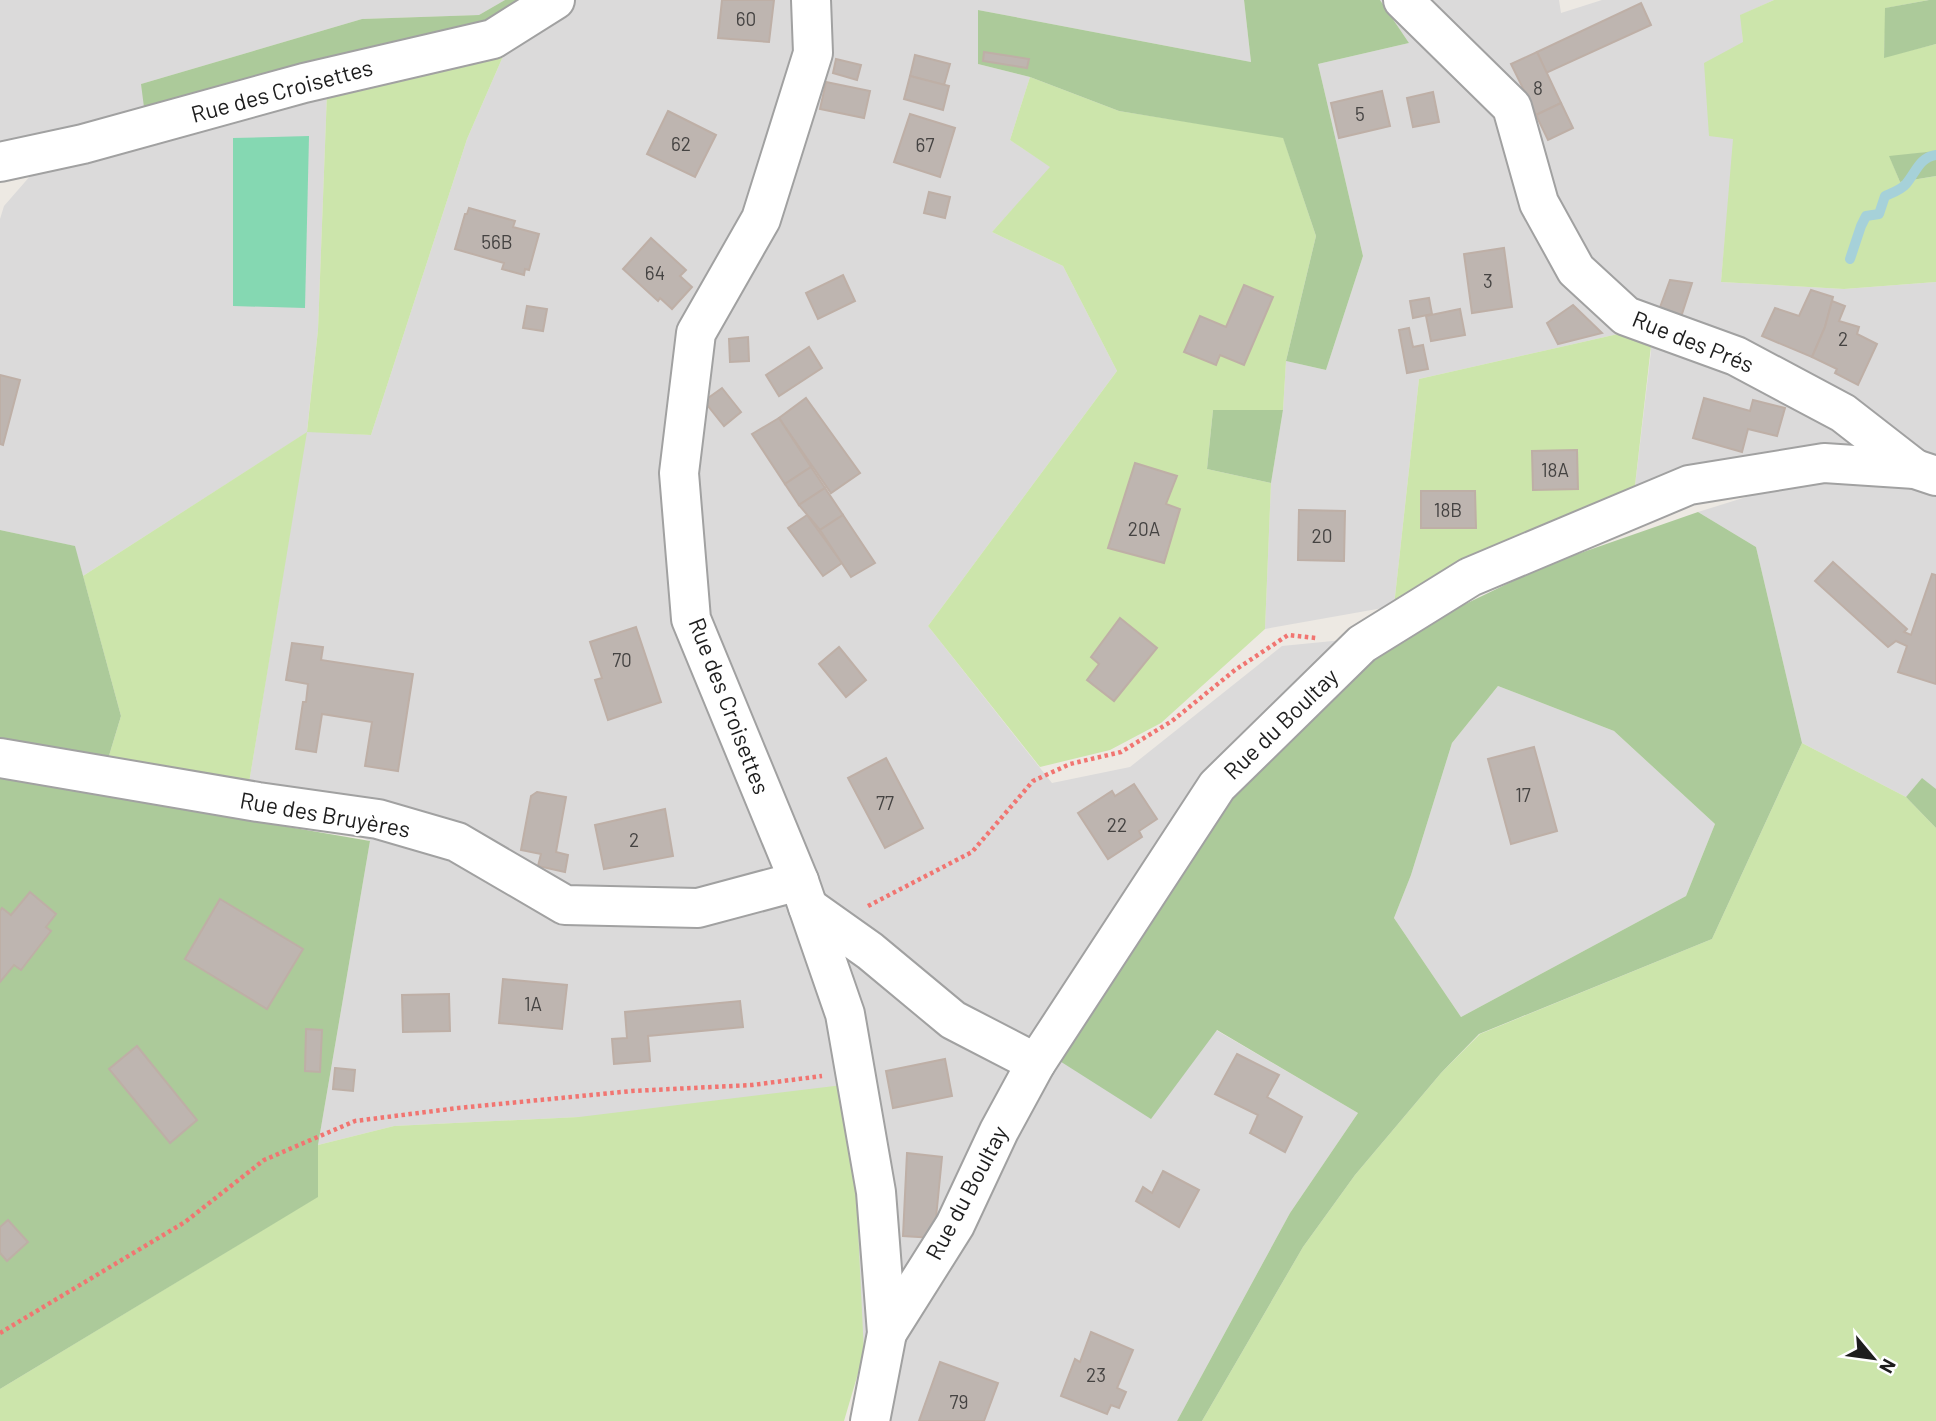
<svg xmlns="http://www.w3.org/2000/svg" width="1936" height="1421" font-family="Barlow,sans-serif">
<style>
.residential{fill:#dbdada}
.grass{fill:#cce5ab}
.forest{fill:#acca9a;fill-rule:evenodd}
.pitch{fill:#85d8b2}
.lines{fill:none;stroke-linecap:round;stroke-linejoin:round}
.stream{stroke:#a6d1d9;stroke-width:10}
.building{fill:#beb5b0;stroke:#beafa6;stroke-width:2}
.street-casing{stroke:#a1a1a1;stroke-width:42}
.path{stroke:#f17571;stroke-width:4.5;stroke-dasharray:3.5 3.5;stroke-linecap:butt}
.street{stroke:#fff;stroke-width:38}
.labels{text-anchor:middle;stroke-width:5;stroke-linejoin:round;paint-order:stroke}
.number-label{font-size:19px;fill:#454342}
.street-label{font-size:23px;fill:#1d1d1d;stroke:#fff}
</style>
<rect width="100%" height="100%" fill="#ede9e3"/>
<g class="residential">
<path d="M0 0H505L479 15 362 19 141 84 327 93 318 330 307 431 371 435 467 139 504 54 542 0H1244L1251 62 978 10V64L1030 77 1010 140 1051 167 992 232 1063 266 1117 371 928 626 1052 783 1130 767 1282 646 1404 634 1216 1030 1358 1113 1290 1213 1177 1421H865L864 1353 579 1117 394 1126 318 1145 370 841 248 789 306 433 83 576 74 546 0 530V219L4 206 38 167 0 172Z"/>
<path d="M1380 0H1559L1561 13 1602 0H1774L1741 15 1743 42 1721 282 1844 289 1936 282V475L1634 494 1651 351 1649 314 1618 334 1419 379 1394 606 1265 629 1271 483 1283 410 1286 361 1326 370 1363 256 1318 64 1409 43Z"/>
<path d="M1814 476 1936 492V789L1922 779 1906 797 1802 743 1756 547 1698 512Z"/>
<path d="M1498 686 1614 731 1715 824 1686 896 1461 1017 1394 918 1411 875 1452 743Z"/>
</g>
<g class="grass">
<path d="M1774 0H1929L1886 8 1884 57 1936 44V151L1890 157 1900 182 1936 176V282L1844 289 1721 282 1733 139 1709 136 1704 63 1743 42 1740 15Z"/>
<path d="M504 54 467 139 371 435 307 432 248 789 108 759 121 716 83 576 307 432 318 330 327 93Z"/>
<path d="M1030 77 1119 111 1283 137 1316 236 1286 361 1283 410H1213L1207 469 1271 483 1265 629 1161 723 1110 750 1040 767 928 626 1117 371 1063 266 992 232 1050 167 1010 140Z"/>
<path d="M1618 334 1651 346 1634 494 1394 606 1419 379Z"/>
<path d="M1802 743 1906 797 1936 828V1421H1202L1303 1247 1355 1175 1441 1073 1480 1034 1712 939Z"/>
<path d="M851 1084 864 1353 844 1421H0V1389L317 1197 318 1145 394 1126 579 1117Z"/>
</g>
<g class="forest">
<path d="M505 0H530L487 31 145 115 141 84 362 19 479 15Z"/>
<path d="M1244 0H1380L1409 43 1318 64 1363 256 1326 370 1286 361 1316 236 1283 138 1119 111 1030 77 978 64V10L1251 62Z"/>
<path d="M1929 0H1936V44L1884 58 1885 8Z"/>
<path d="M1936 151V176L1900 182 1889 156Z"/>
<path d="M1213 410H1283L1271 483 1207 469Z"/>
<path d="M1698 512 1756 547 1802 743 1712 939 1479 1034 1441 1073 1355 1175 1303 1247 1202 1421H1177L1290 1213 1358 1113 1217 1030 1151 1119 1055 1058 1224 794 1368 651 1546 565ZM1498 686 1614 731 1715 824 1686 896 1461 1017 1394 918 1411 875 1452 743Z"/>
<path d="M0 530 75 546 121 716 108 759 0 739Z"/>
<path d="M0 777 370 841 318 1145V1197L0 1389Z"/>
<path d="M1922 778 1936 789V828L1906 797Z"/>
</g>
<path class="pitch" d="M309 136 305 308 233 306V138Z"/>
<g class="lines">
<path class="stream" d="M1850 259 1861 226 1866 216 1879 214 1885 196C1892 193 1901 190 1906 184 1916 172 1920 157 1936 155"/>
</g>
<g class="building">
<path d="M722 0H774L769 42 718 38Z"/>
<path d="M1641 3 1651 25 1546 73 1537 52Z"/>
<path d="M984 52 1029 59 1027 68 983 61Z"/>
<path d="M1537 52 1561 103 1536 115 1511 64Z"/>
<path d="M915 55 950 64 944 85 910 76Z"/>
<path d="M836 59 861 65 857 80 833 73Z"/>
<path d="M910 76 949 86 943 110 904 99Z"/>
<path d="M826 82 870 91 864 118 820 109Z"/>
<path d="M1382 91 1390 126 1339 138 1331 103Z"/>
<path d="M1433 92 1439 122 1413 127 1407 98Z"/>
<path d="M1561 103 1573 128 1548 140 1536 115Z"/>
<path d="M668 111 716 135 695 177 647 154Z"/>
<path d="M910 114 955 128 940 177 894 162Z"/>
<path d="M929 192 950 197 945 218 924 213Z"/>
<path d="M469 208 515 221 513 227 539 234 529 270 525 269 524 275 502 269 504 263 455 249 465 214H467Z"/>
<path d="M651 238 686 270 680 276 692 287 672 309 660 298 658 301 623 269Z"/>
<path d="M1504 248 1512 307 1472 313 1464 254Z"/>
<path d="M843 275 855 301 818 319 806 293Z"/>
<path d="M1670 280 1692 283 1681 317 1659 310Z"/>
<path d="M1244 285 1273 297 1244 365 1220 355 1216 365 1184 352 1200 316 1226 327Z"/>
<path d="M1811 290 1833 297 1825 327 1812 357 1762 336 1775 308 1799 316Z"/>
<path d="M1429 298 1432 314 1413 318 1410 301Z"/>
<path d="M1832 301 1845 306 1839 321 1859 327 1857 334 1877 344 1858 385 1835 373 1837 369 1812 357 1825 327Z"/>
<path d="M1573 305 1602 333 1558 344 1547 323Z"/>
<path d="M527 306 547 309 543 331 523 328Z"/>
<path d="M1460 309 1465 335 1431 341 1426 316Z"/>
<path d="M1409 328 1413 347 1423 345 1428 369 1407 373 1399 330Z"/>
<path d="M748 337 749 361 730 362 729 339Z"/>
<path d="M809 347 822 368 779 396 766 375Z"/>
<path d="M0 375 20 380 3 445 0 444Z"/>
<path d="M722 388 741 412 724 426 704 401Z"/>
<path d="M806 398 860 473 831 493 779 418Z"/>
<path d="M1704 398 1750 411 1753 400 1785 408 1777 436 1748 429 1742 452 1693 438Z"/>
<path d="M779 418 811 467 785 484 752 434Z"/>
<path d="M1577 450 1578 489 1533 490 1532 451Z"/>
<path d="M1135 463 1177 476 1166 504 1180 509 1164 563 1108 548Z"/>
<path d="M811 467 825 488 799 505 785 484Z"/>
<path d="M825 488 843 515 820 530 799 505Z"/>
<path d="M1421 491H1475L1476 528H1421Z"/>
<path d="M1299 510 1345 511 1344 561 1298 560Z"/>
<path d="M807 515 842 563 823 576 788 528Z"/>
<path d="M843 515 875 563 851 577 820 530Z"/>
<path d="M1833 562 1907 629 1904 632 1911 635 1932 574 1936 575V684L1898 672 1907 646 1896 641 1888 647 1815 581Z"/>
<path d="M1120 618 1157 648 1114 701 1087 680 1099 664 1091 657Z"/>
<path d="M636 627 661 702 608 720 595 680 602 678 590 642Z"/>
<path d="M292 643 323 647 321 660 413 674 398 771 365 766 372 722 322 714 316 752 296 749 303 702H306L308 684 286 680Z"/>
<path d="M839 647 866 680 846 697 819 664Z"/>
<path d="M1534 747 1557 831 1511 844 1488 759Z"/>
<path d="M886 758 923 828 885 848 848 778Z"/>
<path d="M1134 784 1157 819 1139 831 1142 837 1108 859 1078 813 1112 791 1115 796Z"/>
<path d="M537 792 566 797 556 852 568 855 565 872 538 866 541 854 521 850 531 796Z"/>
<path d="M665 809 673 856 604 869 595 825Z"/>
<path d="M30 892 56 914 46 927 51 931 21 970 14 965 0 982V911L2 908 11 915Z"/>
<path d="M220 899 303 949 267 1009 185 959Z"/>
<path d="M503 979 567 985 562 1029 499 1023Z"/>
<path d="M449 994 450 1031 403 1032 402 995Z"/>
<path d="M740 1001 743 1027 648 1036 650 1061 614 1064 612 1039 627 1038 625 1012Z"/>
<path d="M306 1029 322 1030 320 1072 305 1071Z"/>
<path d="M137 1046 197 1120 170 1143 109 1069Z"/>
<path d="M1237 1054 1279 1075 1267 1097 1302 1117 1285 1152 1250 1133 1258 1115 1215 1094Z"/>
<path d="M945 1059 952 1096 893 1108 886 1071Z"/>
<path d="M335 1068 355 1070 353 1091 333 1089Z"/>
<path d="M907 1153 942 1157 934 1238 903 1236Z"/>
<path d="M1163 1171 1199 1190 1179 1227 1136 1201 1143 1187 1152 1193Z"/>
<path d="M8 1220 28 1242 7 1261 0 1253V1227Z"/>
<path d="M1091 1332 1133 1350 1117 1388 1126 1392 1119 1408 1111 1405 1107 1414 1061 1396 1075 1359 1080 1362Z"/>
<path d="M940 1362 998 1383 984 1421H919Z"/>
</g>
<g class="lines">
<g class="street-casing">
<g id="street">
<path d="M811 0 813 53 761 219 696 333 679 473 691 619 799 881 845 1014 876 1192 887 1333 870 1421"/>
<path d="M1403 0 1512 107 1539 203 1576 270 1626 316 1736 356 1843 413 1915 469"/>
<path d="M0 162 83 144 304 83 493 39 555 0"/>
<path d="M0 758 258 802 378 819 457 842 565 905 698 908 799 881"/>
<path d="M808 907 870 951 953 1020 1036 1063"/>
<path d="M887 1333 955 1225 999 1131 1036 1063 1217 786 1362 644 1470 577 1689 485 1824 463 1915 469 1936 476"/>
</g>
</g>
<g class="path">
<path d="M868 906 972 852 1033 781 1070 764 1121 752 1172 721 1235 670 1288 635 1316 638"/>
<path d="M0 1333 185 1222 264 1160 355 1121 458 1108 632 1091 752 1085 822 1076"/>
</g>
<use href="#street" class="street"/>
</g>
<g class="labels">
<g class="number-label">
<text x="746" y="26">60</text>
<text x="1538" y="95">8</text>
<text x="1360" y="121">5</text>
<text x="681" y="151">62</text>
<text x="925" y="152">67</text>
<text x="497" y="249">56B</text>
<text x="655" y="280">64</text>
<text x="1488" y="288">3</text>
<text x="1843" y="346">2</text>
<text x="1555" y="477">18A</text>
<text x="1448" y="517">18B</text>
<text x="1144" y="536">20A</text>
<text x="1322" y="543">20</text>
<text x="622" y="667">70</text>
<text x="1523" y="802">17</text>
<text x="885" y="810">77</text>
<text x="1117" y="832">22</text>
<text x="634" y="847">2</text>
<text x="533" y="1011">1A</text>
<text x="1096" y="1382">23</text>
<text x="959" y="1409">79</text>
</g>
<g class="street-label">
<text transform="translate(282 91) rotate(-15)" y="8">Rue des Croisettes</text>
<text transform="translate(1693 342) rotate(22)" y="8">Rue des Prés</text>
<text transform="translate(729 706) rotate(69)" y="8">Rue des Croisettes</text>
<text transform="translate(1281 724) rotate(-44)" y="8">Rue du Boultay</text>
<text transform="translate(325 815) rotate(10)" y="8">Rue des Bruyères</text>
<text transform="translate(967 1193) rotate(-62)" y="8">Rue du Boultay</text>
</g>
</g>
<g transform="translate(1873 1358) rotate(119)" stroke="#ffffff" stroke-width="5" paint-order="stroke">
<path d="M0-5L12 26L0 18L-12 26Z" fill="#1d1d1d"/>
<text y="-10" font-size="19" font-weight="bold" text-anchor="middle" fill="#1d1d1d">N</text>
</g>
</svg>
